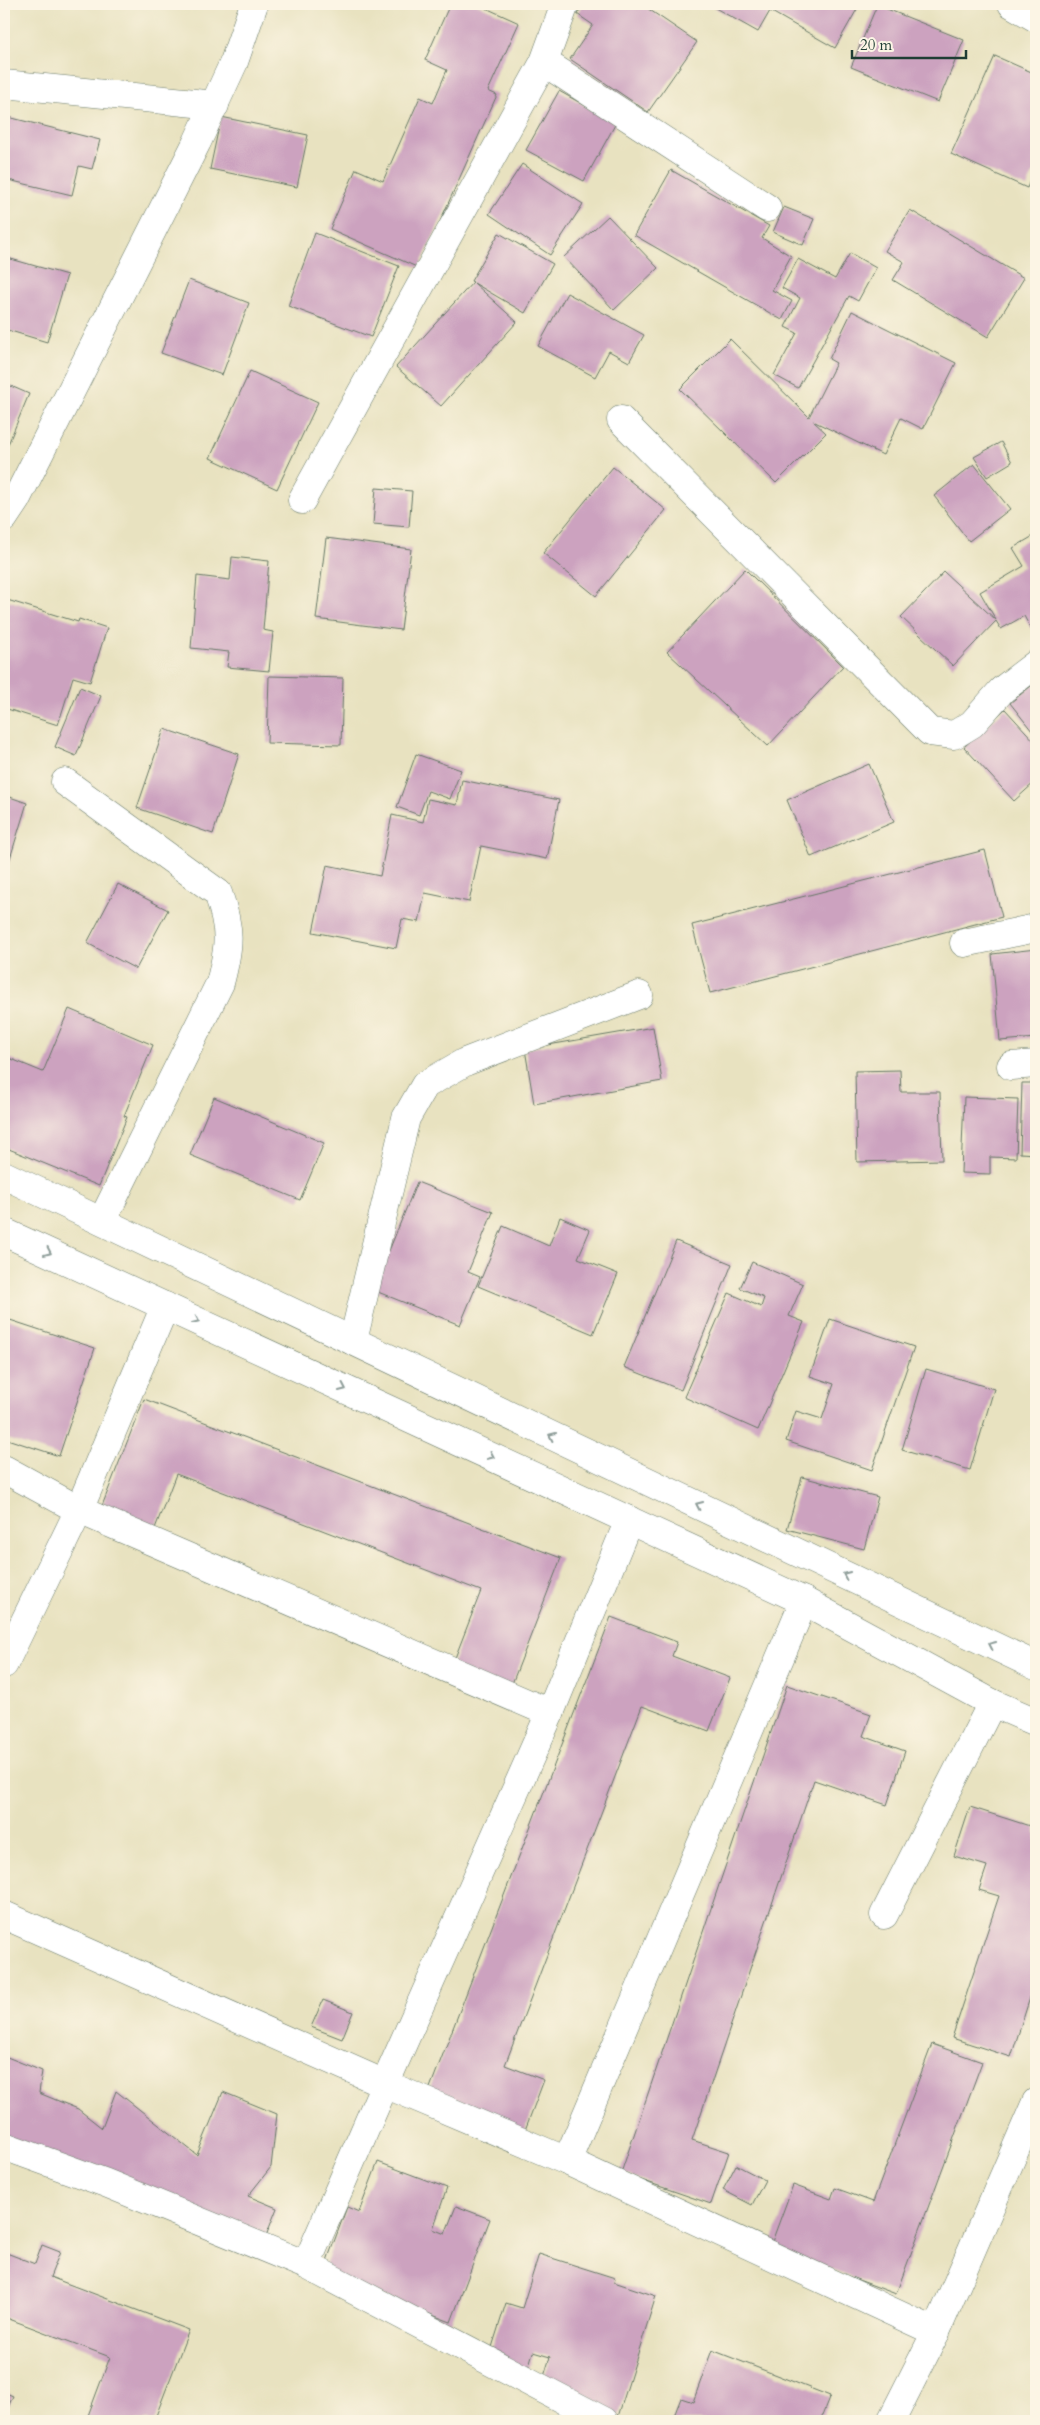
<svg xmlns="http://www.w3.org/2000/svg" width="1040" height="2425" font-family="Cardo,serif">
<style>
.building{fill:#cca2bf}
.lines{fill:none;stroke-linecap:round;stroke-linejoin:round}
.minor-casing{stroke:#657765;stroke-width:29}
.secondary-casing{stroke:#657765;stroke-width:29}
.minor{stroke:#fff;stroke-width:28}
.secondary{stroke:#fff;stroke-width:28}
.oneway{stroke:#8f9e9a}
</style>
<rect width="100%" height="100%" fill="#fcf5e5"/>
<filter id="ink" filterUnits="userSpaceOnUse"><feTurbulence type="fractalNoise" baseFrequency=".02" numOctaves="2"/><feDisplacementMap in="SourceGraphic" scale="10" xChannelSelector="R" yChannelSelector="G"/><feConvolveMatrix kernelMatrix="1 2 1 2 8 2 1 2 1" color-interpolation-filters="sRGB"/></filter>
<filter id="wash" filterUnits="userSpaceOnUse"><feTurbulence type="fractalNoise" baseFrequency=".0096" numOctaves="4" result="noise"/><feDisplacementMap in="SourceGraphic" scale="20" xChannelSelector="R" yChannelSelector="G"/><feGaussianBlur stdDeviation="1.12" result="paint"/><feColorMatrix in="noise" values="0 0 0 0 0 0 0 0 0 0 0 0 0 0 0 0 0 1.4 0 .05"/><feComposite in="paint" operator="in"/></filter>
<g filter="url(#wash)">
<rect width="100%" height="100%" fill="#e8e2c0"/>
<g id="blocks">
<g class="building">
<path d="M450 4H477L519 23 488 91 497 95 419 268 330 229 356 169 383 181 420 97 433 103 447 70 425 60Z"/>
<path d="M584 4H641L697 42 648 112 570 59 593 25 577 14Z"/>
<path d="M708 4H860L835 48 770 11 758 32Z"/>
<path d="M877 5 964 40 938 102 851 67Z"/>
<path d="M995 56 1036 74V166L1027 188 951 154Z"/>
<path d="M559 91 616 123 584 181 526 150Z"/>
<path d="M4 116 100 140 92 169 79 166 72 195 4 179Z"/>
<path d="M221 117 308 135 297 187 210 169Z"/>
<path d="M522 164 583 204 550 255 489 214Z"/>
<path d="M671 170 769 226 762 238 791 256 772 290 792 301 782 320 634 235Z"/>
<path d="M784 207 814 219 803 245 773 232Z"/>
<path d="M910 210 1024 278 988 337 893 280 904 262 885 251Z"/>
<path d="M608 216 658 268 614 310 564 257Z"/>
<path d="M315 233 399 266 371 337 288 306Z"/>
<path d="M499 233 553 264 525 313 474 283 517 322 441 406 396 367 473 282 471 281Z"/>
<path d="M850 253 876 268 858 301 849 296 798 388 774 375 797 333 785 327 800 298 782 288 798 259 835 279Z"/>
<path d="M4 257 67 275 47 342 4 329Z"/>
<path d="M189 280 249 303 222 375 161 353Z"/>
<path d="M567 293 644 335 629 362 609 351 595 377 538 346Z"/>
<path d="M852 311 956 363 923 429 901 418 883 455 813 421 826 433 776 483 680 389 730 339 809 417 836 363 829 359Z"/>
<path d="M250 371 318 402 277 489 210 458Z"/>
<path d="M4 383 29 394 4 454Z"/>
<path d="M1001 442 1012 462 987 477 974 457Z"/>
<path d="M974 464 1010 509 969 541 934 496Z"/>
<path d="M613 467 666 510 596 596 543 553Z"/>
<path d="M376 488 412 491 409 527 373 524Z"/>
<path d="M1035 535 1036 626 1031 629 1024 616 1001 629 996 621 953 666 901 617 944 572 996 620 980 592 1024 566 1013 548Z"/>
<path d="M326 538 411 549 401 630 316 619Z"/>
<path d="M232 557 269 561 263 630 273 632 269 671 227 667 229 652 191 648 197 576 230 580Z"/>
<path d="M745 569 843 666 768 746 667 652Z"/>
<path d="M4 599 78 622 79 619 107 628 90 682 73 677 58 725 4 708Z"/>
<path d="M269 676 343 678 341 745 267 743Z"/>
<path d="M1036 682V736L1010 703Z"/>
<path d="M80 687 101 696 76 756 55 747Z"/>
<path d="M1005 709 1036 743V781L1014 801 964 747Z"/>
<path d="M164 729 239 754 213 834 137 808Z"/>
<path d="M416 754 461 770 450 799 428 791 419 815 397 807Z"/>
<path d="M869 764 894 822 811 857 787 800Z"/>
<path d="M462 780 559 800 547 859 481 846 469 902 425 893 419 922 402 919 396 948 313 932 327 865 380 876 392 815 423 822 428 799 457 805Z"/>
<path d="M4 795 27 803 4 878Z"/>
<path d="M985 850 1002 917 710 993 692 925Z"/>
<path d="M118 884 168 910 136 969 87 943Z"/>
<path d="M1036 949V1038L1000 1041 992 954Z"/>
<path d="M69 1009 153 1045 124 1116 127 1117 99 1186 4 1147V1056L43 1072Z"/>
<path d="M653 1027 662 1081 534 1104 525 1049Z"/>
<path d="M900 1070 901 1092H940L942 1160 857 1162 855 1071Z"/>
<path d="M1022 1083H1036V1154L1020 1153Z"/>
<path d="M214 1097 324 1143 300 1200 190 1155Z"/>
<path d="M964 1097 1018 1099 1016 1158 990 1157V1174L961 1173Z"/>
<path d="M417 1182 493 1212 468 1272 480 1277 460 1325 373 1290Z"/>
<path d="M560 1217 590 1230 578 1258 618 1274 593 1334 478 1286 503 1226 549 1246Z"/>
<path d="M676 1241 732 1264 681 1390 624 1367Z"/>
<path d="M752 1262 803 1284 789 1316 804 1322 758 1430 684 1397 729 1293 761 1307 764 1298 740 1288Z"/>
<path d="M4 1318 95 1348 59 1456 4 1438Z"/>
<path d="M830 1319 914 1347 872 1470 786 1441 796 1411 822 1419 834 1384 810 1376Z"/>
<path d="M926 1369 994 1389 970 1470 902 1450Z"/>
<path d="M144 1399 561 1558 506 1699 448 1676 481 1591 176 1474 154 1531 100 1511Z"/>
<path d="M802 1477 878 1497 864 1549 787 1529Z"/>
<path d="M611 1617 677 1642 672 1656 730 1678 709 1731 642 1706 505 2065 544 2080 522 2138 425 2101Z"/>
<path d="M787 1685 871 1714 863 1736 905 1751 887 1805 814 1780 692 2140 729 2152 711 2204 621 2173Z"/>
<path d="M970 1807 1036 1828V1979L1011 2057 952 2038 999 1896 979 1890 987 1866 954 1856Z"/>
<path d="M323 2000 353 2012 342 2039 311 2027Z"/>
<path d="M932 2044 982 2062 896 2294 770 2247 793 2185 831 2199 835 2188 873 2202Z"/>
<path d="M7 2057 42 2071 39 2093 78 2109 102 2128 116 2091 197 2155 223 2092 277 2114 271 2167 248 2196 277 2208 260 2251 4 2145V2061Z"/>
<path d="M378 2162 447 2188 433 2229 445 2234 456 2206 490 2219 451 2322 322 2274 347 2207 359 2212Z"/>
<path d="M736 2165 765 2180 752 2205 723 2190Z"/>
<path d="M42 2245 60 2252 50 2277 189 2330 154 2421H86L110 2357 4 2317V2252L35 2264Z"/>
<path d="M539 2254 615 2278 614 2282 656 2296 617 2420 538 2396 550 2357 533 2352 527 2372 488 2360 506 2303 522 2308Z"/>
<path d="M712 2350 830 2396 820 2421H672L681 2398 693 2402Z"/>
<path d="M4 2392 13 2396 4 2416Z"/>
</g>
</g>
</g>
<g filter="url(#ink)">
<use href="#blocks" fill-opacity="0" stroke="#657765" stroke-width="1"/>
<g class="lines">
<g class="minor-casing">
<g id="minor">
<path d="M1012 4 1036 18"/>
<path d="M544 62 767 208"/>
<path d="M4 84 215 105"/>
<path d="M621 420 930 732 954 735 972 724 1002 690 1036 664"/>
<path d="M302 500 544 62 565 4"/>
<path d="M4 518 16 500 197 142 234 62 254 4"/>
<path d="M65 782 218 893C231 930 230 945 220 983L102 1221"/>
<path d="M964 943 1036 928"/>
<path d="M1011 1066 1036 1064"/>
<path d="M165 1306 79 1510 550 1713"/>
<path d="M353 1341 406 1118 425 1085 465 1062 639 995"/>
<path d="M4 1469 79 1510 4 1664"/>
<path d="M629 1520 550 1713 385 2084 567 2161 804 1601"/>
<path d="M4 1915 385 2084 306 2265"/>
<path d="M884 1915 992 1703"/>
<path d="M4 2146 106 2183 306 2265 604 2421"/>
<path d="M567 2161 936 2332 1036 2102"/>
<path d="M891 2421 936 2332"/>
</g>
</g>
<g class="secondary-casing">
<g id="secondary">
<path d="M4 1175 1036 1666"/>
<path d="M4 1232 804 1601 992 1703 1036 1722"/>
</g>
</g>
<use href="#minor" class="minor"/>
<use href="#secondary" class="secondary"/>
</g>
<defs><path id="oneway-chevron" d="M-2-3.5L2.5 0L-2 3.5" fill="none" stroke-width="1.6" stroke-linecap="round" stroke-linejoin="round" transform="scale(1.25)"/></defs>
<g class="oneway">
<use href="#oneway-chevron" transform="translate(48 1252) rotate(25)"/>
<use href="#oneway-chevron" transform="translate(196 1320) rotate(25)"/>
<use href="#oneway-chevron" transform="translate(343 1388) rotate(25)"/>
<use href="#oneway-chevron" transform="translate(552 1436) rotate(-155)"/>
<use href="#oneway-chevron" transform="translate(491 1456) rotate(25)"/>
<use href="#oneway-chevron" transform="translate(699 1505) rotate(-155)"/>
<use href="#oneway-chevron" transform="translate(846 1575) rotate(-155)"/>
<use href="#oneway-chevron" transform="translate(992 1645) rotate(-155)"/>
</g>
</g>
<rect width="1040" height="2425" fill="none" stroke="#fcf5e5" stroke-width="20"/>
<path d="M852 50v8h114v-8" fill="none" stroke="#1f3d34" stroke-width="2.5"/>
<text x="860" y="50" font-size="15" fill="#1f3d34" stroke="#fcf5e5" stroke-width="4" paint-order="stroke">20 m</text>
</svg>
